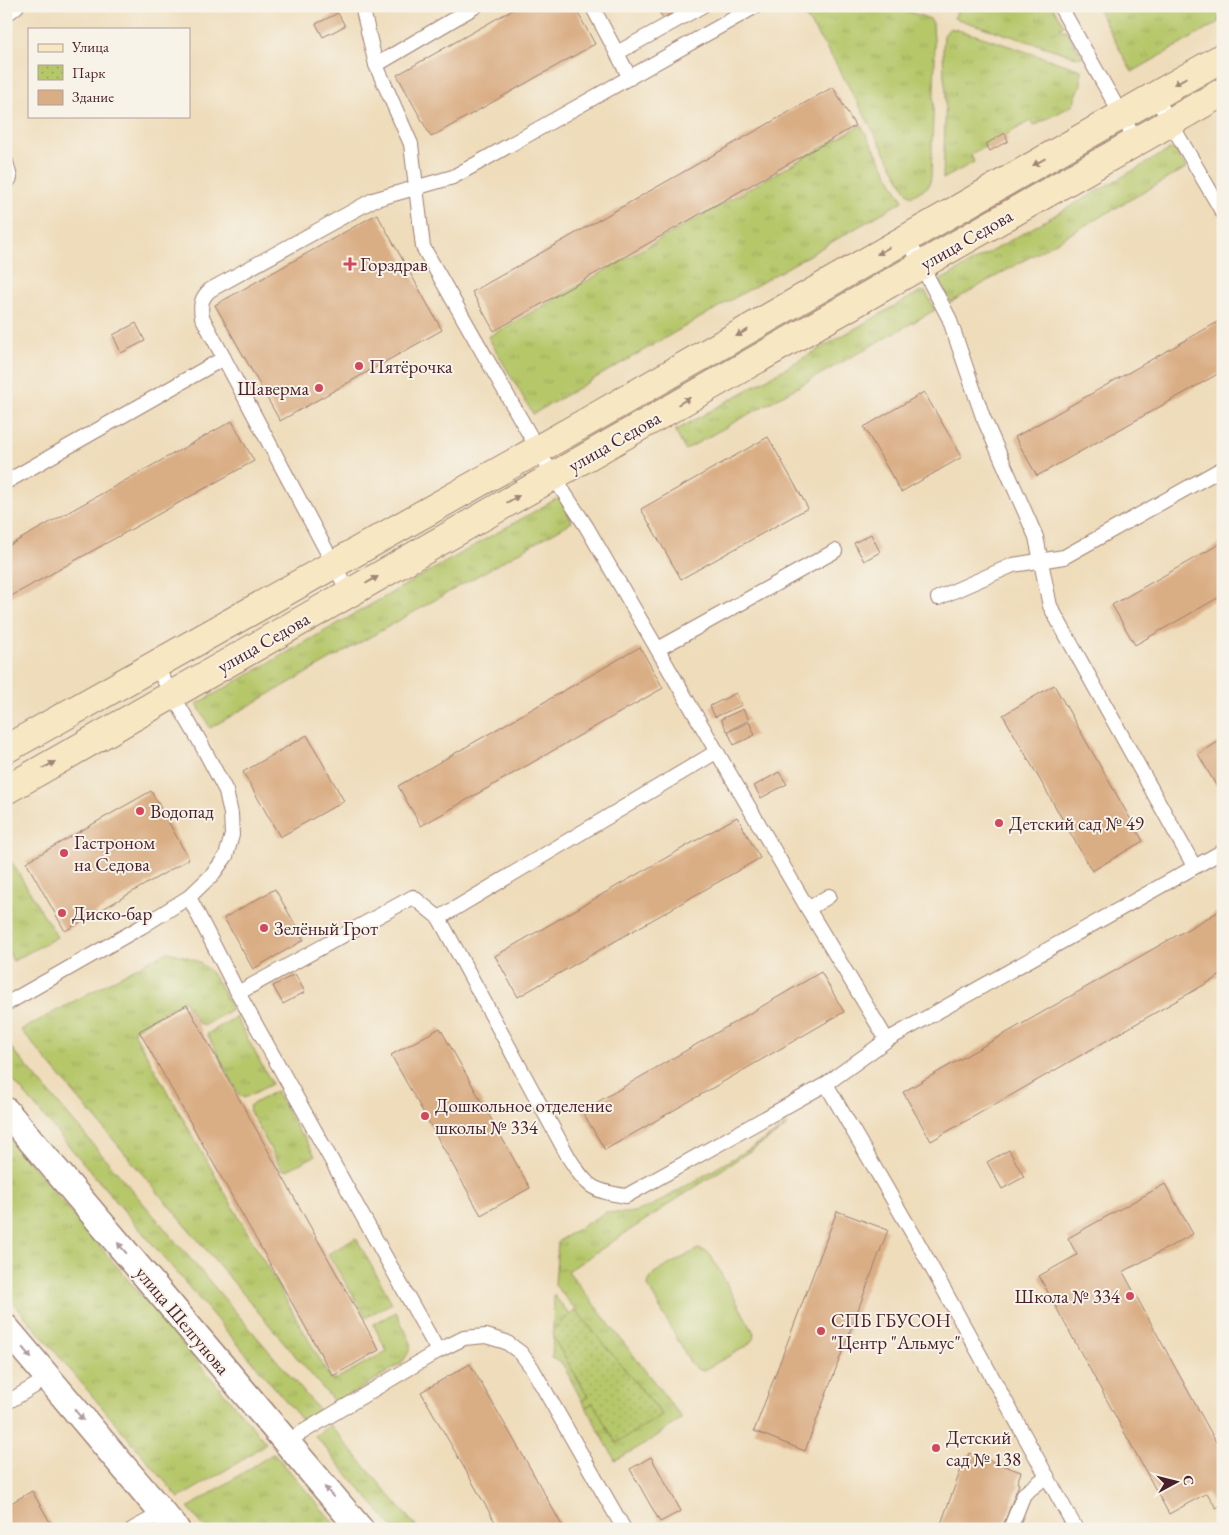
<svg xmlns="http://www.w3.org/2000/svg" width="1229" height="1535" font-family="'EB Garamond',serif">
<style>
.grass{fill:url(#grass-tufts);stroke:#80734a}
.park{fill:url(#park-dots);stroke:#80734a}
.garden{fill:#b6c76a;stroke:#80734a}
.building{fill:#daae85}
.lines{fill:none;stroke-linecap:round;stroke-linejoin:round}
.lane-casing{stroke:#9c7e72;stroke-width:16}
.street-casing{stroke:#9c7e72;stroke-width:29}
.secondary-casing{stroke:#9c7e72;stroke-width:30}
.lane{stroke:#fff;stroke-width:14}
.street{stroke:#fff;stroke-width:26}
.secondary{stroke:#f7e8c3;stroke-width:28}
.oneway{fill:#a08477}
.oneway2{fill:#ae9aa0}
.poi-dot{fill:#d1495b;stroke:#f7f3e8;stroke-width:2}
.labels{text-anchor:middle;stroke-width:4;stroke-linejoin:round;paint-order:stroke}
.street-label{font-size:19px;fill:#4a1f2b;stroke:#f7f3e8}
.poi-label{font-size:19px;fill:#4a1f2b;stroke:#f7f3e8;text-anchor:start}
</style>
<defs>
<pattern id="grass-tufts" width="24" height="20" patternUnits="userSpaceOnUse" patternTransform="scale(1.25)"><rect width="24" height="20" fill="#b6c76a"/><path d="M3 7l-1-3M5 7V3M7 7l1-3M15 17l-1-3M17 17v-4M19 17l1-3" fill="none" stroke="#9eaa5c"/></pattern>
<pattern id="park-dots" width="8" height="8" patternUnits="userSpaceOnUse" patternTransform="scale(1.25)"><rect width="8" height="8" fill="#b6c76a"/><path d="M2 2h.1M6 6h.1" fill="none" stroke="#9eaa5c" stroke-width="1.8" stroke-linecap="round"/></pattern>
</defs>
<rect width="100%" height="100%" fill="#f7f3e8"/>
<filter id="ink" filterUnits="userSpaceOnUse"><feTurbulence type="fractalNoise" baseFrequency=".02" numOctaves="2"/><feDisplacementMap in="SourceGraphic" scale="10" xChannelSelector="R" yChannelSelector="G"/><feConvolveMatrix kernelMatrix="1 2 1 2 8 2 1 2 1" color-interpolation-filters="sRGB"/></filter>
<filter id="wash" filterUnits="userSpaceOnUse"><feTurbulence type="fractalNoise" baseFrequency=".0096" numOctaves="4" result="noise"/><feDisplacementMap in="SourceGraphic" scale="20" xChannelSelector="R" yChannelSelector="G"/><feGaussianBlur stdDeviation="1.12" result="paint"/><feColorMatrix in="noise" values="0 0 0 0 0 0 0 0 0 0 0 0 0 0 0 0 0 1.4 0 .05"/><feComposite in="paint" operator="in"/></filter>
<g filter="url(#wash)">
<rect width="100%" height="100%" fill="#eedcba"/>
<g class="grass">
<path d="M801 6H892L930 19 933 23 935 58 931 177 929 186 912 196 908 194 834 60 799 7Z"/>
<path d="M960 6H1052L1064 25 1060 27 1063 31 1066 30 1082 56 1080 58 954 18Z"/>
<path d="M1096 6H1223V20L1132 72Z"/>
<path d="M950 28 979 36 1081 70V84L1073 105 1034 126 1030 121 971 155 974 162 943 179 946 92 944 77 943 49 944 35Z"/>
<path d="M861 125 903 201 533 414 488 337Z"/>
<path d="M1171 149 1176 151 1186 168 951 302 941 283V280Z"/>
<path d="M921 291 926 292 935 310 685 450 675 431Z"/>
<path d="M556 499 561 501 572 522 210 728 197 704Z"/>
<path d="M11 861 57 937 13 961 6 947V925L8 923 6 920V864Z"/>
<path d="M168 952C211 961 212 972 232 1009L203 1026 201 1023 199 1024 184 1000 133 1031 332 1381 387 1351 373 1324 396 1312 411 1343 410 1350 402 1363 336 1404 21 1030 154 958Z"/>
<path d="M236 1017 272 1084 244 1098 243 1096 240 1097 207 1034Z"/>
<path d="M6 1042 319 1410 303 1421 6 1072Z"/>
<path d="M276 1091 300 1134 304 1136 315 1156 285 1171 284 1169 282 1170 249 1110 250 1109 249 1106Z"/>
<path d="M781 1117 788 1126 568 1271 682 1418 647 1443 615 1460 586 1407 593 1403 662 1415 555 1285 558 1241 606 1212C629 1215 638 1212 659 1202L783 1129 779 1119Z"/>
<path d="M6 1135 266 1443 239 1462 179 1498 6 1294Z"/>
<path d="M356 1238 392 1303 366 1317 328 1254Z"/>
<path d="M554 1295 570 1315 553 1329Z"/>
<path d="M553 1337 588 1397 582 1401 562 1363 552 1358Z"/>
<path d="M330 1425 418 1529H394L315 1436Z"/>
<path d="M274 1453 339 1529H206L188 1508Z"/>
</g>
<path class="park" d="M576 1310 662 1415 616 1443 593 1403 586 1407 582 1401 588 1396 553 1337V1329Z"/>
<path class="garden" d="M698 1249 708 1252 711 1256 754 1333 753 1339 747 1346 704 1370H699L691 1364 648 1286 649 1281 654 1273Z"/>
<g id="blocks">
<g class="building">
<path d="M519 6H574L595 44 431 137 397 75Z"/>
<path d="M656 6H685L663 18Z"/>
<path d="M338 13 345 26 323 37 316 24Z"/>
<path d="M833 87 855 126 494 331 472 292Z"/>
<path d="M1005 133 1008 141 990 151 986 144Z"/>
<path d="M377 214 442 330 280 421 215 305Z"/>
<path d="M1223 319V371L1037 476 1015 437Z"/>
<path d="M136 323 145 341 121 353 113 335Z"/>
<path d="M924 392 962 457 901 492 864 427Z"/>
<path d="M232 421 254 461 6 599V547Z"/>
<path d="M768 437 808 508 681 579 641 509Z"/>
<path d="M871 534 880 552 864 561 854 543Z"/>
<path d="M1223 542V595L1135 645 1112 605Z"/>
<path d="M640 647 663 688 421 826 398 786Z"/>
<path d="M1054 685 1143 841 1092 871 1003 715Z"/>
<path d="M736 693 742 705 715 717 710 706Z"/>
<path d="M743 709 749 720 727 731 721 719Z"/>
<path d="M749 722 755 735 734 745 728 732Z"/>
<path d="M307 735 344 801 280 837 243 772Z"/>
<path d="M1223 739V793L1221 794 1198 754Z"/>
<path d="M779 772 787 784 761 798 754 786Z"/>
<path d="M151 791 189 859 65 931 26 862Z"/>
<path d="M737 817 760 858 518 997 495 956Z"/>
<path d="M275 889 304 940 253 969 224 918Z"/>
<path d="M1223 909V974L931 1141 903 1092Z"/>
<path d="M821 972 844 1012 605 1150 582 1111Z"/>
<path d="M295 974 305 992 283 1004 273 986Z"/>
<path d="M187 1005 379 1350 333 1376 139 1031Z"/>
<path d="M440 1028 530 1188 481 1215 391 1055Z"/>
<path d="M1009 1150 1024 1177 1002 1189 987 1162Z"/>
<path d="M1165 1184 1193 1234 1123 1272 1216 1442 1223 1438V1504L1216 1508 1207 1493 1169 1514 1039 1276 1077 1255 1068 1238Z"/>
<path d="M837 1211 888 1230 805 1451 754 1431Z"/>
<path d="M470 1364 529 1466 564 1529H499L421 1392Z"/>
<path d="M969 1453 1021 1472 1017 1483 1019 1484 1002 1529H939L963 1464 965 1465Z"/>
<path d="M651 1457 681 1511 660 1522 630 1469Z"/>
<path d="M32 1491 54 1529H6V1506Z"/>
</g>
</g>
</g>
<g filter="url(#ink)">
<use href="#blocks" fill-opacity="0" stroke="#9c7e72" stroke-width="1"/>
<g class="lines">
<g class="lane-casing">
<g id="lane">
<path d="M362 6 376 65 411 144 423 247 553 476 586 526 808 909 887 1040 1223 851"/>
<path d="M592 6 630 78"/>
<path d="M1060 6 1136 141"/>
<path d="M11 11 17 6"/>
<path d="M617 53 702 6"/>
<path d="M376 65 476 6"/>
<path d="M1155 96 1223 213"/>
<path d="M6 162 10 178 6 184"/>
<path d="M907 238 949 318 983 417 1036 537 1050 606 1194 866"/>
<path d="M6 482 224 358"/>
<path d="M349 593 202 317C200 305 201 298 210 290L373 200 453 177 756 6"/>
<path d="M938 598 1013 565 1064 557 1223 468"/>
<path d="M658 649 835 551"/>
<path d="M155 665 199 740 226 791 231 814 232 835 226 856 213 874 189 897"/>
<path d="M808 909 829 896"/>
<path d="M439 918 716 752"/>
<path d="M238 993 413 897 439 918 569 1158C587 1186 591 1191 626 1196L826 1084 887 1040"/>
<path d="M6 1004 141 927 189 897 238 993 438 1351 464 1338 486 1336 506 1342 521 1353 532 1368 624 1529"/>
<path d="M826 1084 917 1241 1076 1529"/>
<path d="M6 1403 48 1378"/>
<path d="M286 1442 438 1351"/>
<path d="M133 1529 162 1513"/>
<path d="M1010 1529 1024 1494 1047 1476"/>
</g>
</g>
<g class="street-casing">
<g id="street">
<path d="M6 1111 360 1529"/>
<path d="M6 1328 176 1529"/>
</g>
</g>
<g class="secondary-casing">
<g id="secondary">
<path d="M6 749 590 420 1223 57"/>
<path d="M6 790 1223 92"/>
</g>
</g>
<use href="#lane" class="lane"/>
<use href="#street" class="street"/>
<use href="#secondary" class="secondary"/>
</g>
<defs><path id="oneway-solid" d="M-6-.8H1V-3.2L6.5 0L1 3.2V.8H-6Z" transform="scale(1.25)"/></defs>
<g class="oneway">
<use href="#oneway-solid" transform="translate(1180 81) rotate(150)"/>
<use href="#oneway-solid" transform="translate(1039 162) rotate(150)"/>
<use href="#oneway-solid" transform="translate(883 251) rotate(150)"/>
<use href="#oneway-solid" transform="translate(742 333) rotate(150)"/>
<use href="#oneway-solid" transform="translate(684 401) rotate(-30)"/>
<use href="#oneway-solid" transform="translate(513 499) rotate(-30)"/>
<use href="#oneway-solid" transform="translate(372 580) rotate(-30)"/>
<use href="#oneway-solid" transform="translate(49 765) rotate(-30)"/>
</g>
<g class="oneway2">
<use href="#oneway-solid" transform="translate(122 1248) rotate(-130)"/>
<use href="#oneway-solid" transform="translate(27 1353) rotate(50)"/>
<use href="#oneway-solid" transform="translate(79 1415) rotate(50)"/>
<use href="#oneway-solid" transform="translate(329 1492) rotate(-131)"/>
</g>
</g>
<g class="poi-dot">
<path d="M347.5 256.5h5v5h5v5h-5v5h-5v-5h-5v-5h5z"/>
<circle cx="359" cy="366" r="5"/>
<circle cx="319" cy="388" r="5"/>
<circle cx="140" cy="811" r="5"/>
<circle cx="999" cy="823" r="5"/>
<circle cx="64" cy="853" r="5"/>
<circle cx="62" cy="913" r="5"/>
<circle cx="264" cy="928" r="5"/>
<circle cx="425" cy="1116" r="5"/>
<circle cx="1130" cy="1296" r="5"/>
<circle cx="821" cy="1331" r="5"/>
<circle cx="936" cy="1448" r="5"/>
</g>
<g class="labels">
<g class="street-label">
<text transform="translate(966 239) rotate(-30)" y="7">улица Седова</text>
<text transform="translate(614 441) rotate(-30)" y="7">улица Седова</text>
<text transform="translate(263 642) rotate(-30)" y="7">улица Седова</text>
<text transform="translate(183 1320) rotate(50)" y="7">улица Шелгунова</text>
</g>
<g class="poi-label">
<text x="360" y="271">Горздрав</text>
<text x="369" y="373">Пятёрочка</text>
<text x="309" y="395" text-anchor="end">Шаверма</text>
<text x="150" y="818">Водопад</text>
<text x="1009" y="830">Детский сад № 49</text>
<text x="74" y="849">Гастроном<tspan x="74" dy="22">на Седова</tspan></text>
<text x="72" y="920">Диско-бар</text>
<text x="274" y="935">Зелёный Грот</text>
<text x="435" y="1112">Дошкольное отделение<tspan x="435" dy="22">школы № 334</tspan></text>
<text x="1120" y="1303" text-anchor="end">Школа № 334</text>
<text x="831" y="1327">СПБ ГБУСОН<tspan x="831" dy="22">"Центр "Альмус"</tspan></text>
<text x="946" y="1444">Детский<tspan x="946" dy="22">сад № 138</tspan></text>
</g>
</g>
<rect width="1229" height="1535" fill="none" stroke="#f7f3e8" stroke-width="25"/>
<rect x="28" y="28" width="162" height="90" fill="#f7f3e8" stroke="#b29e9c"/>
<rect x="38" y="44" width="25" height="8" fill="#f7e8c3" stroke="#b29e9c"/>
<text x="72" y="52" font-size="15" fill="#4a1f2b">Улица</text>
<rect x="38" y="65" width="25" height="15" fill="url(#park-dots)" stroke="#b29e9c"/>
<text x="72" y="78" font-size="15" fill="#4a1f2b">Парк</text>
<rect x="38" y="90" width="25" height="15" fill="#daae85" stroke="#b29e9c"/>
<text x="72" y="102" font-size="15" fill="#4a1f2b">Здание</text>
<g transform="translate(1176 1482) rotate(83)" stroke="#f7f3e8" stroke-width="4" paint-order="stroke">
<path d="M0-4L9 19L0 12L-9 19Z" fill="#4a1f2b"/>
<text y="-8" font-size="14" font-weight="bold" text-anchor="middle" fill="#4a1f2b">С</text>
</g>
</svg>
